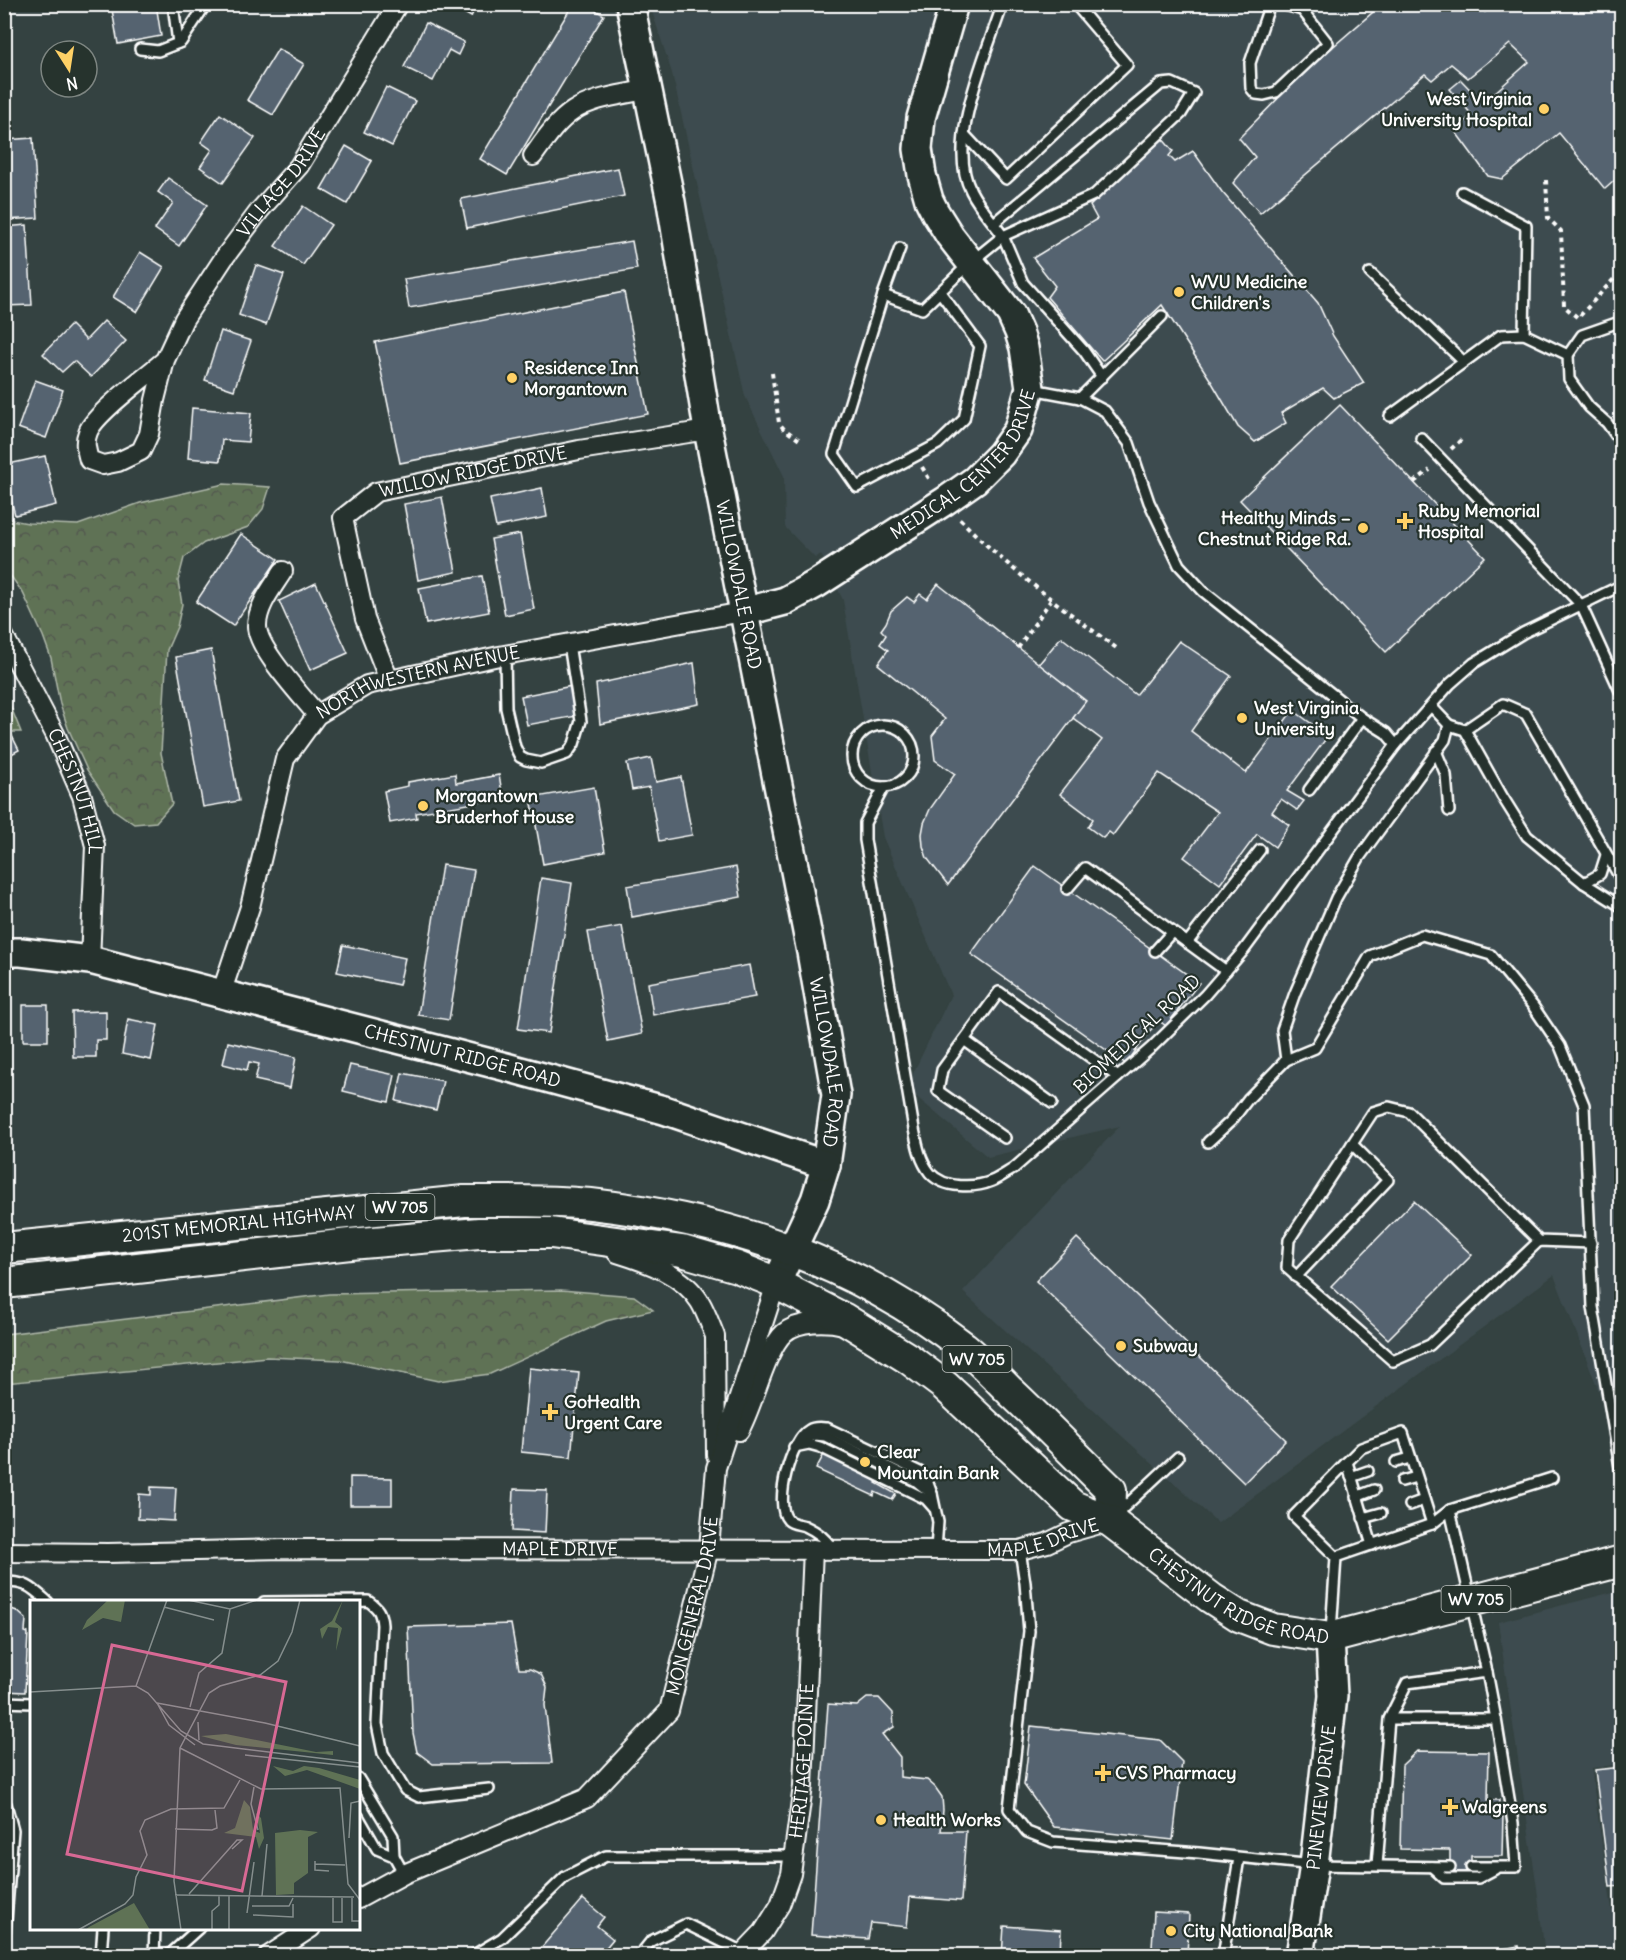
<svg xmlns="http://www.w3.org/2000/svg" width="1626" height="1960" font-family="Delius,sans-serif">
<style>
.built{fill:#3e4c4f}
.forest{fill:url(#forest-crowns);stroke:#afb8aa;stroke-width:1.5}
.building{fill:#546470;stroke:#fff;stroke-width:1.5}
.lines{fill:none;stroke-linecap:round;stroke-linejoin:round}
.lane-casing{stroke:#fff;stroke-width:14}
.street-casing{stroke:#fff;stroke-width:22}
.secondary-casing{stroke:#fff;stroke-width:32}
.primary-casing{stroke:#fff;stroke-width:34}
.path{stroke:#fff;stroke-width:4;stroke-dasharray:4.5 4.5;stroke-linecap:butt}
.lane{stroke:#26332d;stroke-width:9}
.street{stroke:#26332d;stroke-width:18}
.secondary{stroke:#26332d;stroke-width:27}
.primary{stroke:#26332d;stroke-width:30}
.poi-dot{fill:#ffd166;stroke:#26332d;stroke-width:2}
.labels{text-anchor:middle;stroke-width:4.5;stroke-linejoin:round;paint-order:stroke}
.shield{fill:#26332d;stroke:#bec2c0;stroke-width:1.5}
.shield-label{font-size:16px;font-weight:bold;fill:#fff}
.poi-label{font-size:18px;font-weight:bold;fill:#fff;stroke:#26332d;text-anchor:start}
.street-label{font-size:18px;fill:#fff;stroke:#26332d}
.inset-road{fill:none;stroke:#858e8d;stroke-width:1.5}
.view{fill:#d76994;fill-opacity:0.15;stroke:#d76994;stroke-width:3}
.inset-edge{fill:none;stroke:#fff;stroke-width:3}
</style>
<defs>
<pattern id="forest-crowns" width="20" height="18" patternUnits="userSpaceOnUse" patternTransform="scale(1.5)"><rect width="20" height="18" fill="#5f7255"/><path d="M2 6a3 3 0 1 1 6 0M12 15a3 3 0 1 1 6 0" fill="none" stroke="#53594f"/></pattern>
</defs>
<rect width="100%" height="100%" fill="#344241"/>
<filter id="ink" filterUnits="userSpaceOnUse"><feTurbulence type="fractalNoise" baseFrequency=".0167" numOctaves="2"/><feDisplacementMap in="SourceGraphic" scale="12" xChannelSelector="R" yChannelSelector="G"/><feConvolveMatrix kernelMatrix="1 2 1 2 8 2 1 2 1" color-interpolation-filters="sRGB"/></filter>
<g filter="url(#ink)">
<g class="built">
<path d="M650 5H1621V1448L1554 1275 1218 1523 963 1292 1120 1126 988 1157 906 1088 951 995 883 837 843 600 821 554 815 558 785 527 784 476 745 396 672 73Z"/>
<path d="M1621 1590V1764L1592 1768 1593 1784 1612 1910 1621 1909V1955H1545L1537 1888 1498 1622Z"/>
</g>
<g class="forest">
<path d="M224 484 270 487 263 509 248 527 204 543 184 558 178 581 182 604 177 627 167 650 161 753 172 804 156 822 134 824 114 810 87 770 68 728 60 704 51 658 43 636 23 593 10 575 5 573V519L28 523 78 525 140 503Z"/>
<path d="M4 690 21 732H5Z"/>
<path d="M561 1290 634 1296 653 1310 606 1321 490 1374 438 1381 340 1360 267 1357 5 1383V1334L329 1294Z"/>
</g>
<g class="building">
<path d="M111 4H156L161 36 118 44Z"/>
<path d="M448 4H477L471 17Z"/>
<path d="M573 4H585L604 15 507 175 480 159Z"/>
<path d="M1368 4H1479L1485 12 1493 4H1622V174L1605 189 1559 133 1502 179 1488 176 1455 131 1472 115 1450 89 1461 80 1483 103 1529 62 1510 44 1468 78 1451 64 1432 80 1425 74 1260 213 1233 183 1255 157 1239 138 1306 70 1373 12Z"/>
<path d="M426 23 464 42 458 55 449 50 433 81 404 67Z"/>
<path d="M278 49 304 64 273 115 247 100Z"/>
<path d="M386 87 415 101 392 146 364 132Z"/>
<path d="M220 114 255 138 223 183 200 167 212 150 201 142Z"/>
<path d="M1161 137 1173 151 1169 156 1175 162 1193 151 1222 192 1318 303 1333 336 1364 383 1334 398 1323 388 1281 413 1286 423 1255 442 1238 427 1211 381 1162 305 1102 361 1047 297 1055 286 1033 258 1097 219 1090 206Z"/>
<path d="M33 138 38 218 4 220V140Z"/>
<path d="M346 146 372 161 347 204 321 189Z"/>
<path d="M618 168 624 196 467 228 461 199Z"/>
<path d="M168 178 207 205 179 246 155 229 173 203 158 192Z"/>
<path d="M303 206 331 225 303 265 275 246Z"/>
<path d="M27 225 32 305 4 306V227Z"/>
<path d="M632 241 637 269 409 308 404 279Z"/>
<path d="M140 252 164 267 137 312 113 297Z"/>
<path d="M256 265 284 275 266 325 239 315Z"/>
<path d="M624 292 648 414 400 463 375 342Z"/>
<path d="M104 321 126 341 91 377 74 361 62 372 43 354 71 325 86 340Z"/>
<path d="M221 331 251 341 234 390 205 380Z"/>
<path d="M35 380 63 390 46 438 18 428Z"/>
<path d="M1340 405 1485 557 1386 652 1240 500Z"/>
<path d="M192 408 251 413 248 442 222 440 220 461 188 458Z"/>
<path d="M45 456 56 505 15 515 4 473V465Z"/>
<path d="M542 488 547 517 496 527 490 499Z"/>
<path d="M442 497 456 572 418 580 404 504Z"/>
<path d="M241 534 278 559 233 626 196 602Z"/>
<path d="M520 534 534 609 505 615 491 539Z"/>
<path d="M482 576 489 612 426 624 419 588Z"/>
<path d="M316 583 348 653 310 670 279 601Z"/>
<path d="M938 584 1086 701 948 885 927 858 923 846 922 834 924 823 930 809 955 774 935 760 932 736 945 719 878 664 888 650 880 644 886 635 881 630 886 623 891 611 907 597 914 602 920 594 927 599Z"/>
<path d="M1061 637 1136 695 1179 641 1231 676 1191 731 1246 773 1293 710 1328 736 1287 791 1304 801 1297 810 1281 799 1272 812 1289 825 1275 847 1257 834 1220 884 1184 857 1218 812 1159 773 1113 835 1109 832 1103 838 1088 827 1093 819 1060 794 1102 740 1073 718 1086 701 1039 664Z"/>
<path d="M211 650 239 801 203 807 176 657Z"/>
<path d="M694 663 699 704 600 724 596 684Z"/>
<path d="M572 686 577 716 527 725 521 696Z"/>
<path d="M4 720 19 750 4 758Z"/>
<path d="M651 758 656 782 681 777 692 835 659 841 649 787 632 790 627 763Z"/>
<path d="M455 774 456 783 499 775 503 798 416 813 417 818 390 823 384 791 408 786V782Z"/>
<path d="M594 787 605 852 543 864 531 798Z"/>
<path d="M442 865 474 870 449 1020 418 1015Z"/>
<path d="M1035 866 1199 983 1166 1026 1158 1020 1126 1064 971 954Z"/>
<path d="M736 867 741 897 632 917 627 886Z"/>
<path d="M541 878 572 883 549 1033 518 1029Z"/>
<path d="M622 926 642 1034 608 1041 588 932Z"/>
<path d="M343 945 405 958 399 985 337 972Z"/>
<path d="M749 965 755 997 653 1015 648 983Z"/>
<rect x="23" y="1005" width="25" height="36"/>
<path d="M106 1011V1040H96V1057H73L72 1012Z"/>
<path d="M128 1019 158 1025 151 1060 122 1054Z"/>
<path d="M228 1042 296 1057 290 1088 255 1080 259 1064 249 1062 247 1070 223 1064Z"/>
<path d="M350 1065 395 1075 389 1102 343 1091Z"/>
<path d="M402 1073 443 1081 436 1110 396 1101Z"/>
<path d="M1414 1201 1472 1255 1388 1339 1331 1286Z"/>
<path d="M1077 1238 1286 1440 1244 1483 1036 1281Z"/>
<path d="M529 1368 579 1373 571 1457 521 1452Z"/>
<path d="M860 1443 889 1457 876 1483 896 1494 892 1500 875 1492 874 1496 816 1469 827 1449 852 1460Z"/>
<path d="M350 1477 392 1478V1505H350Z"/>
<path d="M151 1487 176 1488 174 1521 138 1519 139 1494 151 1495Z"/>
<path d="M514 1489 547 1490 545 1533 512 1531Z"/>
<path d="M4 1597H12L11 1609 17 1611 26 1619 25 1632 28 1633 25 1692 4 1691Z"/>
<path d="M511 1624 519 1669H530L541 1674 547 1687 545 1705 552 1763 433 1764 417 1752 413 1733 408 1627Z"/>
<path d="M867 1698H879L893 1713 894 1727 882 1734 900 1757V1777L927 1780 935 1787 942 1797 943 1810 941 1831H966L961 1901 910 1897 907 1927 871 1923 868 1939 811 1935 828 1704 857 1706Z"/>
<path d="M1031 1726 1160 1740 1182 1762 1173 1840 1054 1827 1024 1785Z"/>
<path d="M1417 1751 1489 1752 1488 1800H1499L1498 1814H1503L1502 1856H1471V1873H1450V1850L1400 1849 1402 1765Z"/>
<path d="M1622 1767V1886L1610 1887 1595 1770Z"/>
<path d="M583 1899 604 1917 597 1926 613 1939 599 1956H534Z"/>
<path d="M1154 1912 1189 1914 1187 1956H1155V1948H1152Z"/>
<path d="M1004 1926 1061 1930 1060 1956H1002Z"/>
<path d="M1519 1946 1521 1956H1467Z"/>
</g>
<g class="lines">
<g class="lane-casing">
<g id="lane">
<path d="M173 4 178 43"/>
<path d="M1270 4 1250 63 1251 88 1256 94 1264 95 1276 92 1328 43 1302 10 1282 4"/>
<path d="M140 49 158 51 181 42 206 4"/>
<path d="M964 134 1006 179 1127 65 1075 4"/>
<path d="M1462 192 1526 226 1524 334"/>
<path d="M994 223 1161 84 1172 83 1194 93 1181 114 1094 195 1003 236 1023 283 1084 351 1102 377"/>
<path d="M1370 273 1464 362"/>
<path d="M940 292 980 346 964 419 938 444 857 487 834 454 883 295 922 309 971 262 1003 236C993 222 979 207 971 191 946 144 985 57 1001 9L1004 4"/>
<path d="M883 295 900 248"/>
<path d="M1622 321 1582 335 1568 355 1569 379 1589 407 1607 423 1622 444"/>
<path d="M1032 389 1080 398 1105 411 1129 443 1149 502 1179 565 1203 591 1362 718 1386 733 1396 745"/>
<path d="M1080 398 1162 316"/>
<path d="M1390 416 1501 335 1524 334 1568 355"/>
<path d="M1421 438 1581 605 1622 695"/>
<path d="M505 655 506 708 515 747 520 757 526 760 541 763 567 754 574 744 581 721 569 644"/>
<circle cx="883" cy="756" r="31"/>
<path d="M1449 725 1465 730 1502 796 1527 836 1584 883 1622 907"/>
<path d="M1465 730 1503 704 1526 714 1622 881"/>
<path d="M1436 751 1446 775 1449 811"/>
<path d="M884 787 865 823V840L914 1129C917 1144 920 1161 930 1173 944 1189 975 1188 992 1181 999 1178 1006 1173 1013 1169L1151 1048 1205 995 1244 950 1396 745 1450 684 1474 663 1523 633 1622 585"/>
<path d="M1309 790 1362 718"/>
<path d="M1584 883 1600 874 1606 855"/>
<path d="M1067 889 1085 868 1226 971"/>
<path d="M1187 943 1260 850"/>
<path d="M1155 951 1172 932"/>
<path d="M964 1040 1052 1103"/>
<path d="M1286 1060 1282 1030 1295 993 1336 898 1359 858 1445 740 1449 725 1431 706"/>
<path d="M1005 1138 938 1091 942 1070 999 992 1118 1077"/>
<path d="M1208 1142 1232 1120 1248 1099 1286 1060 1315 1048 1370 956 1422 935 1491 955 1533 1006 1560 1046 1584 1105 1593 1307 1622 1479"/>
<path d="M1539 1241 1430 1345 1393 1361 1287 1268 1289 1240 1373 1112 1389 1107 1409 1112 1539 1241 1591 1243"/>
<path d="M1296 1277 1388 1180 1352 1144"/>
<path d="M801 1438 815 1435 825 1436 916 1481 932 1494 938 1522 936 1549"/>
<path d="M794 1447 809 1444 820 1447 926 1499 934 1508"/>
<path d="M1396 1462 1410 1458"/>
<path d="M1351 1477 1368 1471"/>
<path d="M1402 1481 1416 1477"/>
<path d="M1356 1497 1374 1490"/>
<path d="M1410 1505 1424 1500"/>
<path d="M1450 1510 1552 1478"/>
<path d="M1118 1513 1178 1457"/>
<path d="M1363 1518 1381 1513"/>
<path d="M1372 1545 1347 1462 1361 1448 1403 1433 1432 1524"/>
<path d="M833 1549C825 1538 818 1532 805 1526 799 1524 792 1524 788 1520 773 1504 791 1440 809 1430 815 1426 821 1428 827 1428L920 1472 928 1483 932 1494"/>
<path d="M1020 1550 1025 1583 1029 1631 1009 1809 1027 1832 1053 1842 1199 1853 1314 1865 1450 1867"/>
<path d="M1336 1557 1294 1516 1347 1462"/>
<path d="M4 1582C27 1582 31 1587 48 1602"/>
<path d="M264 1602 368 1601C378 1608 381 1612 382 1625L377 1724 383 1753 405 1790 419 1797 489 1789"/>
<path d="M1331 1632 1336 1557 1432 1524 1450 1510 1487 1672"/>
<path d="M4 1702 32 1703"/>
<path d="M358 1778 393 1836 394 1856 404 1874"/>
<path d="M358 1816 377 1849 394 1856"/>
<path d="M1377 1865 1389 1719 1407 1683 1487 1672 1496 1719H1389"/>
<path d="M1432 1867 1444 1878H1478L1495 1869"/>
<path d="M1471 1867H1516L1513 1823 1496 1719"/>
<path d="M4 1946 13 1830 6 1804"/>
<path d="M101 1956 103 1928"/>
<path d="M154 1956 155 1928"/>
<path d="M168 1956 199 1928"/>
<path d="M472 1956 502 1938 565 1877 606 1856H793"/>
<path d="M639 1956 651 1941 686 1924 743 1952"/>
<path d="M1223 1956 1239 1858"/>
</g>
</g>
<g class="street-casing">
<g id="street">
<path d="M533 156C544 141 556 122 573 111 594 97 624 95 648 89"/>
<path id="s1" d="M165 360C148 375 95 413 88 432 84 442 86 449 89 460L103 465 118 462 141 451 149 434 155 400 165 360 184 319 224 258 260 210 299 166 398 4"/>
<path d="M283 571C273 587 257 606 257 626 257 649 302 696 317 715"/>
<path id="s2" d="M4 636 55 734 82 796 95 846 90 960"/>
<path id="s3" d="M389 680 365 619 343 518 376 492 579 450 708 430"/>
<path id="s4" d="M221 994 250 907 285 759 317 715 367 685 499 656 743 612"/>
<path d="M617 1253C646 1262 683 1274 700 1302 706 1312 710 1324 715 1336L716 1455"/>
<path d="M739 1431C753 1407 766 1349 784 1333 799 1320 827 1321 844 1325"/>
<path id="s5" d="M4 1552 108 1553 285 1549 1020 1550 1047 1543 1068 1533 1110 1521"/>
<path id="s6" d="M358 1899 404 1874 587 1798 669 1711 709 1548 716 1468 776 1284"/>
<path d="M268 1956 311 1928"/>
<path id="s7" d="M740 1956 763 1932 780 1905 791 1874 803 1786 813 1549"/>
</g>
</g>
<g class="secondary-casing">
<g id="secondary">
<path id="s8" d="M630 4 671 202 708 430 811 952 836 1095 826 1165 815 1200 776 1284"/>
<path id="s9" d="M743 612 785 601 816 584 945 501 975 480 1001 454 1018 430 1030 388 1024 348 1019 332 1011 314 950 236 935 212 929 200 922 175 918 149 921 118 954 4"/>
<path id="s10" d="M4 952H21L90 960 506 1067 664 1110 826 1165"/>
<path id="s11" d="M1300 1956 1314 1865 1333 1696 1330 1638"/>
</g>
</g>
<g class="primary-casing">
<g id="primary">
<path id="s12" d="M4 1248 464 1201C506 1201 549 1200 591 1204 730 1220 853 1261 964 1347 980 1360 995 1376 1010 1391 1044 1423 1077 1457 1111 1490L1110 1521"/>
<path id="s13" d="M4 1283 350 1244 479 1233H551L682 1251 737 1267 767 1279 843 1318 909 1359 945 1386 1073 1506 1110 1521 1211 1598 1239 1616 1273 1629 1330 1638 1622 1561"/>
</g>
</g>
<g class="path">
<path d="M1546 180 1548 218 1561 231 1564 306 1578 318 1622 270"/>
<path d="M772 373 779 423 784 429 801 441"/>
<path d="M1451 449 1462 439"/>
<path d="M922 467 931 482"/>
<path d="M1414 482 1430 470"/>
<path d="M960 519C1007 568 1064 609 1119 650"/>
<path d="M1018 648 1051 600"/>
</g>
<use href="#lane" class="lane"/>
<use href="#street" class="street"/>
<use href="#secondary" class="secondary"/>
<use href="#primary" class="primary"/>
</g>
</g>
<g class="poi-dot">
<circle cx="1544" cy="109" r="6"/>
<circle cx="1179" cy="292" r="6"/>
<circle cx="512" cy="378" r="6"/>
<path d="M1402 512h6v6h6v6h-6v6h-6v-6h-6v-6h6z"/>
<circle cx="1363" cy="528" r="6"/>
<circle cx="1242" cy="718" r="6"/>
<circle cx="423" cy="806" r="6"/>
<circle cx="1121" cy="1346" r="6"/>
<path d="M547 1403h6v6h6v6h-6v6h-6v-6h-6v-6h6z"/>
<circle cx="865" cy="1462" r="6"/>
<path d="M1100 1764h6v6h6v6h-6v6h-6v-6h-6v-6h6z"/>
<path d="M1447 1798h6v6h6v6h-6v6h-6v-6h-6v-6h6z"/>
<circle cx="881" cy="1820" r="6"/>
<circle cx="1171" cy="1931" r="6"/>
</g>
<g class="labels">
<g class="shield">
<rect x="365.5" y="1194" width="69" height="26" rx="4.5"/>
<rect x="942.5" y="1346" width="69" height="26" rx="4.5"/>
<rect x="1441.5" y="1586" width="69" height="26" rx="4.5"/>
</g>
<g class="shield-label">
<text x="400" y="1213">WV 705</text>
<text x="977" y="1365">WV 705</text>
<text x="1476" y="1605">WV 705</text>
</g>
<g class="poi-label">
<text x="1532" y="105" text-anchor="end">West Virginia<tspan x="1532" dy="21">University Hospital</tspan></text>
<text x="1191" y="288">WVU Medicine<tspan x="1191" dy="21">Children's</tspan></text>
<text x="524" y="374">Residence Inn<tspan x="524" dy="21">Morgantown</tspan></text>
<text x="1418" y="517">Ruby Memorial<tspan x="1418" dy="21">Hospital</tspan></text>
<text x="1351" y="524" text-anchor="end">Healthy Minds –<tspan x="1351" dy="21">Chestnut Ridge Rd.</tspan></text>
<text x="1254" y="714">West Virginia<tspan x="1254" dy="21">University</tspan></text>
<text x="435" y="802">Morgantown<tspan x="435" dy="21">Bruderhof House</tspan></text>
<text x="1133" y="1352">Subway</text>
<text x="564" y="1408">GoHealth<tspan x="564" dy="21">Urgent Care</tspan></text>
<text x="877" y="1458">Clear<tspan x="877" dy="21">Mountain Bank</tspan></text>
<text x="1115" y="1779">CVS Pharmacy</text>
<text x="1462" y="1813">Walgreens</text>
<text x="893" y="1826">Health Works</text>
<text x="1183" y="1937">City National Bank</text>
</g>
<g class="street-label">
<text dy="6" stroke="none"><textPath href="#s1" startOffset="498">VILLAGE DRIVE</textPath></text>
<text dy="6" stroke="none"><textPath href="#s9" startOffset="273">MEDICAL CENTER DRIVE</textPath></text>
<text dy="6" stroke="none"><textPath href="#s3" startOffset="310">WILLOW RIDGE DRIVE</textPath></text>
<text dy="6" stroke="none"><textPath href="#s8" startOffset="591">WILLOWDALE ROAD</textPath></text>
<text dy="6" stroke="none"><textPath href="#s4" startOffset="406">NORTHWESTERN AVENUE</textPath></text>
<text dy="6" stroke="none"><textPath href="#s2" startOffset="172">CHESTNUT HILL</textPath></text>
<text transform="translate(1137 1034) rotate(-43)" y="6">BIOMEDICAL ROAD</text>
<text dy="6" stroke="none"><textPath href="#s10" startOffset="471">CHESTNUT RIDGE ROAD</textPath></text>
<text dy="6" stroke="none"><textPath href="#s8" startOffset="1077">WILLOWDALE ROAD</textPath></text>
<text dy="6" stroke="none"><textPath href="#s12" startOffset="236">201ST MEMORIAL HIGHWAY</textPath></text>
<text dy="6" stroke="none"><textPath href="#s5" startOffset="1041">MAPLE DRIVE</textPath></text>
<text dy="6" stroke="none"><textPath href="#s5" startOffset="556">MAPLE DRIVE</textPath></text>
<text dy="6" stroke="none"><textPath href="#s13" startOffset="1347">CHESTNUT RIDGE ROAD</textPath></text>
<text dy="6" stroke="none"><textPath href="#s6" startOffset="478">MON GENERAL DRIVE</textPath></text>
<text dy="6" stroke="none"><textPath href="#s7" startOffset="212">HERITAGE POINTE</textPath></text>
<text dy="6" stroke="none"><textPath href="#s11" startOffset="160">PINEVIEW DRIVE</textPath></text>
</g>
</g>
<g transform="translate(30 1600)">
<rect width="330" height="330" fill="#344241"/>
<path d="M104 303 120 330H55L59 327Z" fill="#5f7255"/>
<path d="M78 0H95L91 22 73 18 52 30 57 20ZM313 0 305 22 312 28 306 51 308 28 298 27 292 39 290 29 302 21ZM196 134 286 152 303 151V155L206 145 171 136ZM243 166 263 171 274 166 289 168 330 180V189L277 170 255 176ZM214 200 220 207 223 230 230 233 226 213 231 218 234 238 229 249 226 237 194 233 205 228ZM270 230 288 232 278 237V273L264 283V294L246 295 245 233Z" fill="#5f7255"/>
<path class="inset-road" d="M158 0 200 9 227 0M134 7 184 20M106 86 137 0M0 92 106 86 118 93 151 131 173 144 330 163M127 103 235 123 330 146M127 103 139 125 165 145M160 107 169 73 192 53 200 9M168 122 169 140M150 148 231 189 310 188 318 284 330 300M215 155 330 167M224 187 221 204 228 230M145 229 182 230 187 228 185 210M319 238 321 203 330 201M285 261V270L299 271M285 264 315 265M159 294 207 240H212L202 249M145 295 324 297M232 296 237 244M303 298V322H312V298M322 298V321H330M222 306H259L263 298M217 313 224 262M223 315 263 317V304M48 330 95 304 103 295 106 277 117 255 110 231 115 220 141 209 194 208 210 180M151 330 144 281 150 148 179 93 190 86 230 75 248 61 262 32 270 0M182 330V311L189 305V296M199 330V296"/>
<path class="view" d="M82 45 256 82 212 291 37 254Z"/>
<rect width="330" height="330" class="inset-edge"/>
</g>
<rect width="1626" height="1960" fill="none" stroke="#26332d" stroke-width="24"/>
<rect x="12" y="12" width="1602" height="1936" fill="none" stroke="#fff" stroke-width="2" filter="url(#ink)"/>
<g transform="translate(69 69) rotate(168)"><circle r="28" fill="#26332d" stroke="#7d8581" stroke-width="1.5"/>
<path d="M0-4.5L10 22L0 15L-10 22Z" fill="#ffd166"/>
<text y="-9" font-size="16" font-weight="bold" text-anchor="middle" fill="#ffffff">N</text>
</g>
</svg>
